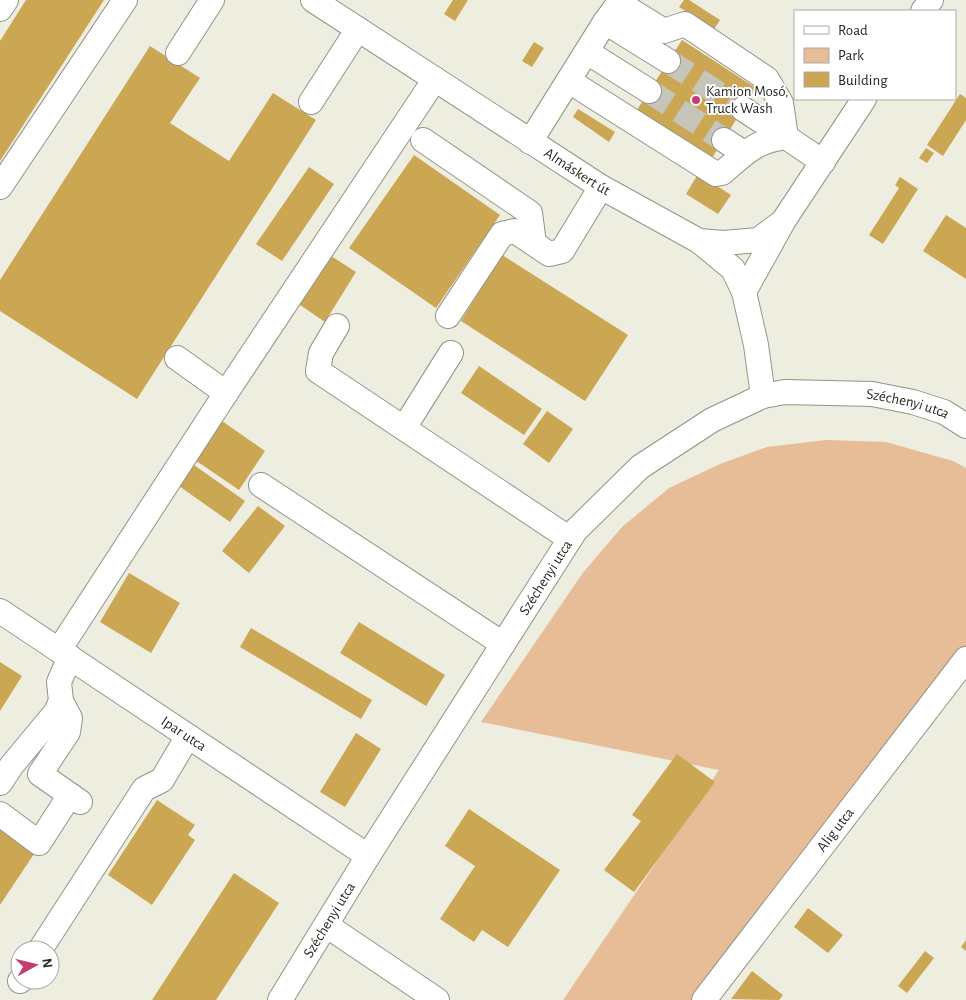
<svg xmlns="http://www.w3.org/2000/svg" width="966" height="1000" font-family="'Alegreya Sans',sans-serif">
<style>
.green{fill:#e6bd97}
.building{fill:#cba754}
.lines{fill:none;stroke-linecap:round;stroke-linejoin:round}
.minor-tunnel{stroke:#c5c5ba;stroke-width:24;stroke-dasharray:24 12;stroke-linecap:butt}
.minor-casing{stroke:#939387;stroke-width:26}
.minor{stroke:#fff;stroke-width:24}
.poi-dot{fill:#c43b75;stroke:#fff;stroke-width:2}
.labels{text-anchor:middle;stroke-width:4;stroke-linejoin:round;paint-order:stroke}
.poi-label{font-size:15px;fill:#272722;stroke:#fff;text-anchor:start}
.street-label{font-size:15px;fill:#272722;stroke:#fff}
</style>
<rect width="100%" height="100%" fill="#edede0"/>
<path class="green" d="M826 440 886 442 953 461 966 468V657L704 1000H563L719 770 481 722 582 574 622 527 669 488 720 464 767 447Z"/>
<g class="building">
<path d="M26 0H104L0 161V41Z"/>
<path d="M453 0H468L455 21 444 14Z"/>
<path d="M684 0H689L720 20 714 29 679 7Z"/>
<path d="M682 40 756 88 712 158 637 110Z"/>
<path d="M534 42 544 48 532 67 522 61Z"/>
<path d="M150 46 200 78 170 123 229 161 273 93 316 120 137 399 0 311V280Z"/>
<path d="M960 94 966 98V120L943 156 927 145Z"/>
<path d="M578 109 615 132 609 142 573 117Z"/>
<path d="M926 148 934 153 927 163 919 158Z"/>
<path d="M414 155 500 215 436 308 349 248Z"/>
<path d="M309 167 334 184 282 261 256 244Z"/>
<path d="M698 174 731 195 718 214 686 194Z"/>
<path d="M900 177 918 189 883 244 869 235 899 188 895 185Z"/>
<path d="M946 215 966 228V279L923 251Z"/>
<path d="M502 255 628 335 585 401 461 321Z"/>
<path d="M331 256 356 272 325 322 300 305Z"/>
<path d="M479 366 542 409 524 435 461 393Z"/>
<path d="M547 411 573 429 549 463 523 444Z"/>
<path d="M222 421 265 451 239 490 195 460Z"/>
<path d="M194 465 245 501 230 522 179 486Z"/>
<path d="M258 506 285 526 249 573 222 551Z"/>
<path d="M129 573 180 603 151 653 100 622Z"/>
<path d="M359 622 445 675 426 706 340 653Z"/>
<path d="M251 628 372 700 361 719 240 647Z"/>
<path d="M0 662 22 676 0 711Z"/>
<path d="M356 733 381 749 345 807 320 792Z"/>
<path d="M677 754 715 782 634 892 604 870 641 821 632 815Z"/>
<path d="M157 800 195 825 188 835 195 840 152 905 108 875Z"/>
<path d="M469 809 560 870 508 947 482 930 474 942 440 919 475 866 445 846Z"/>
<path d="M0 829 34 854 0 905Z"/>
<path d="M234 873 279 903 216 1000H152Z"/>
<path d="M808 908 843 935 828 953 794 927Z"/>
<path d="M966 940V951L961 947Z"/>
<path d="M925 951 934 958 907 993 898 986Z"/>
<path d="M752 971 783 995 779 1000 731 999Z"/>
</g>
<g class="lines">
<g class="minor-tunnel">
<path d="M668 61 743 109"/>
<path d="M649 91 724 140"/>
</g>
<g class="minor-casing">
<g id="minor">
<path id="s1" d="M313 0 601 187 699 241 733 269 744 292 756 345 763 396"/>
<path d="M0 9 6 0"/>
<path d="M923 11 931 0"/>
<path d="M605 22 668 61"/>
<path d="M587 52 649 91"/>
<path d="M178 53 212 0"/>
<path d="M569 81 716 174 722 173C745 154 754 141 786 137L743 109"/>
<path d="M311 102 358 29"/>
<path d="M423 140 530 213 534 243"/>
<path d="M724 140 744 153"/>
<path d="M530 142 605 22 619 3 664 31 685 24 767 79 781 103 786 137 823 162"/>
<path d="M0 187 125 0"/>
<path d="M699 241 724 243 758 240 781 223"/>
<path d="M744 292 784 220 864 99"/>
<path d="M448 316 502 234 515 231 549 254 562 251 601 187"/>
<path d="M337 326 321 353 318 371 570 539"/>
<path d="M177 358 226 393"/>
<path d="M404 428 451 353"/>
<path d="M261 485 503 644"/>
<path id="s2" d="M0 611 368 856"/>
<path d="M59 650 226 393 435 79"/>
<path d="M61 701 70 718 68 732 40 774 80 802"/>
<path d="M0 783 12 765 56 712 61 701 59 682 70 657"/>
<path d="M0 814 39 843 70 795"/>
<path d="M326 925 437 1000"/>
<path d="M40 950 144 789 162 780 188 736"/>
<path d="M20 981 21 980"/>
<path id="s3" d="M280 1000 368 856 575 531 640 467 712 420 763 396 785 392 872 394 913 402 944 412 966 426"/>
<path id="s4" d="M704 1000 966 659"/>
</g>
</g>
<use href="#minor" class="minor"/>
</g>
<circle class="poi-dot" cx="696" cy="100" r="5"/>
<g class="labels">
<g class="poi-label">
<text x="706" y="96">Kamion Mosó,<tspan x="706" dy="17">Truck Wash</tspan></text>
</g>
<g class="street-label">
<text dy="5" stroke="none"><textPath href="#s1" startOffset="315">Almáskert út</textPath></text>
<text dy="5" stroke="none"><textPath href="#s3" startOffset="934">Széchenyi utca</textPath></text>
<text dy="5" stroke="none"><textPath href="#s3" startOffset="499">Széchenyi utca</textPath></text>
<text dy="5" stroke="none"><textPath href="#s2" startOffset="221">Ipar utca</textPath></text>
<text dy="5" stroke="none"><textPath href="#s4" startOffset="215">Alig utca</textPath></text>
<text dy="5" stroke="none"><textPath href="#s3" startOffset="94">Széchenyi utca</textPath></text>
</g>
</g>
<rect x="794" y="10" width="162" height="90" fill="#ffffff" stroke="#a9a9a7"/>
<rect x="804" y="26" width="25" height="8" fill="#ffffff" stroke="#a9a9a7"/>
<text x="838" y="35" font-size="15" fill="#272722">Road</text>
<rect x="804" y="48" width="25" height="15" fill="#e6bd97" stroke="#a9a9a7"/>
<text x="838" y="60" font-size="15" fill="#272722">Park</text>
<rect x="804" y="72" width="25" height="15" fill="#cba754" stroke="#a9a9a7"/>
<text x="838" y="85" font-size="15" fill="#272722">Building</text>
<g transform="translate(35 965) rotate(82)"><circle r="24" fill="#ffffff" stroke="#a9a9a7"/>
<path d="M0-4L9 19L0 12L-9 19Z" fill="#c43b75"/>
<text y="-8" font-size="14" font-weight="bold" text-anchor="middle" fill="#272722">N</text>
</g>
</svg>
